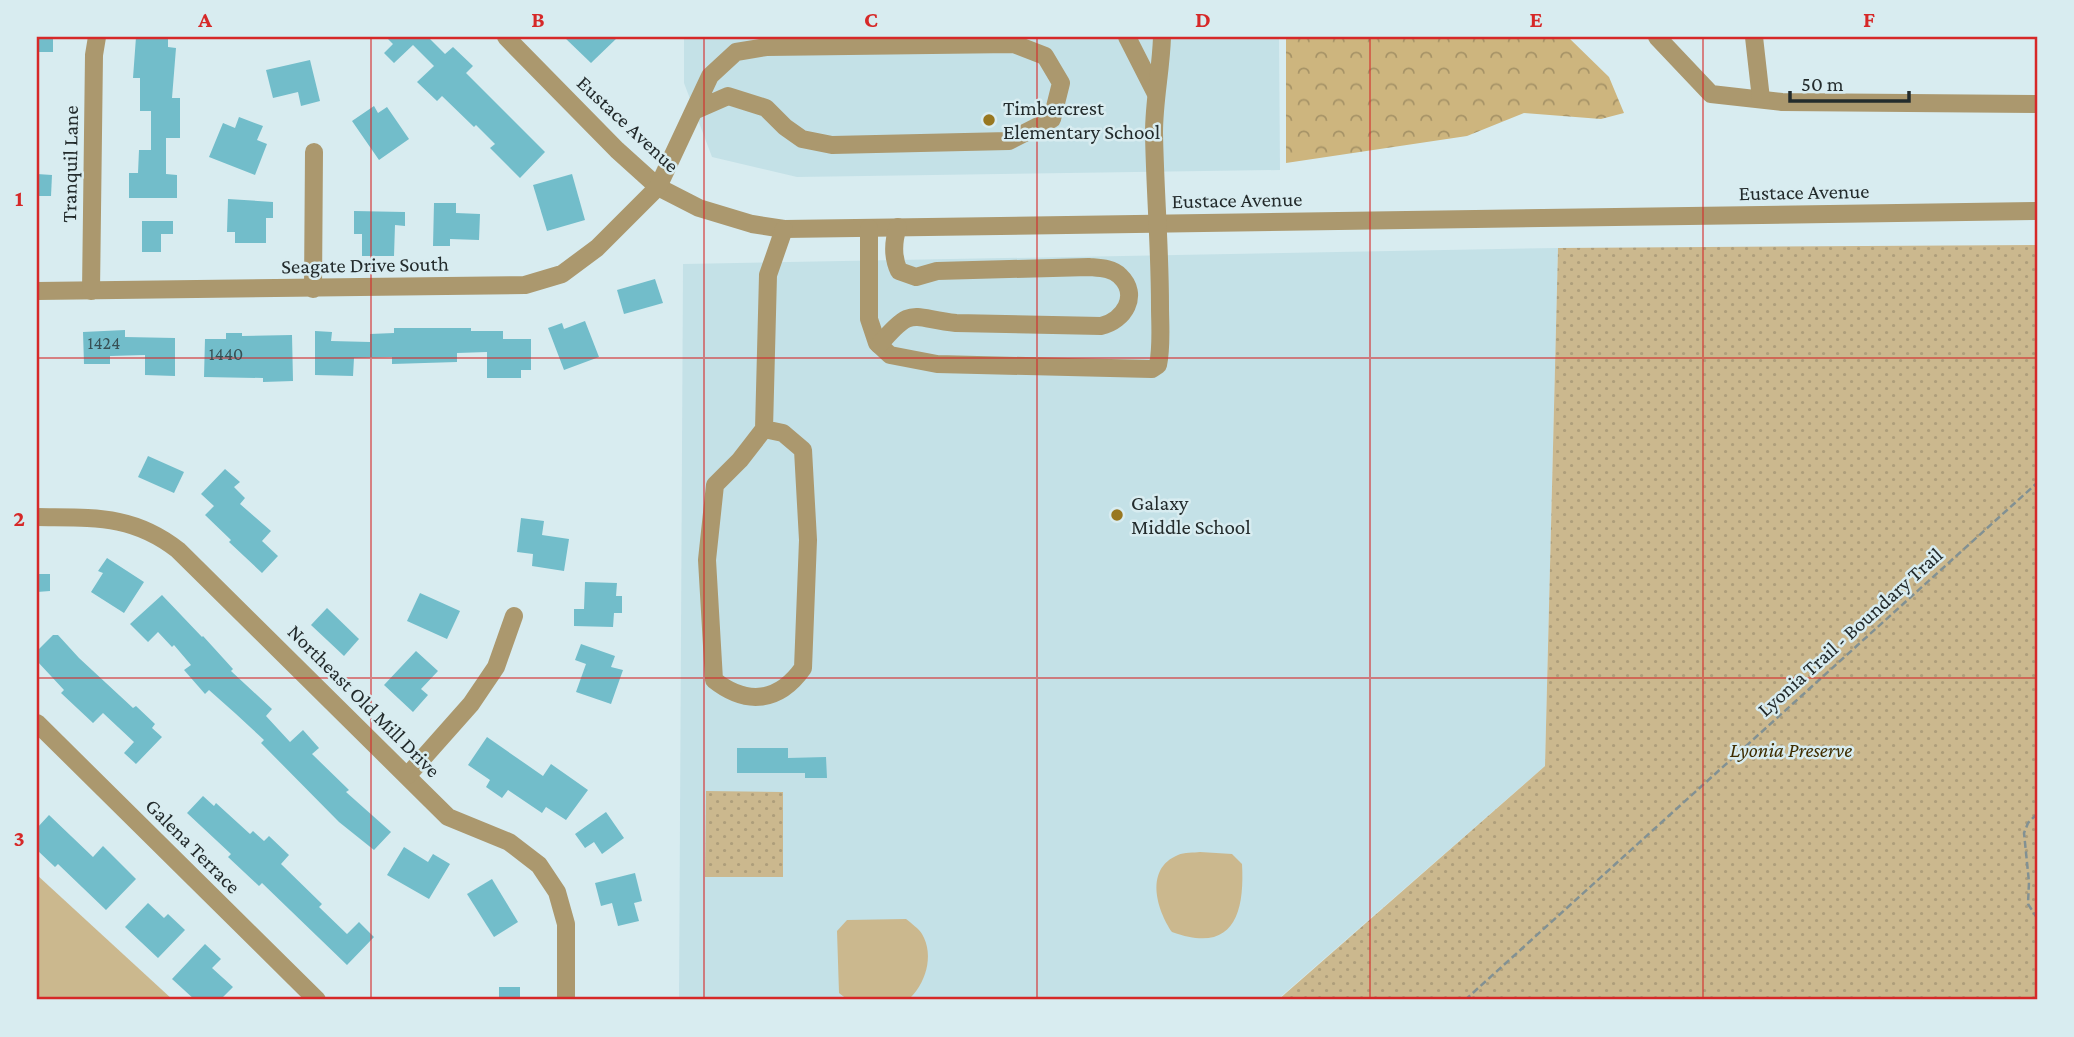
<svg xmlns="http://www.w3.org/2000/svg" width="2074" height="1037" font-family="'Crimson Pro',serif">
<style>
.built{fill:#c4e1e7}
.grass{fill:#cbb88e}
.forest{fill:url(#forest-crowns)}
.park{fill:url(#park-dots)}
.building{fill:#72bdca}
.lines{fill:none;stroke-linecap:round;stroke-linejoin:round}
.path{stroke:#829193;stroke-width:2.5;stroke-dasharray:7 3.5;stroke-linecap:butt}
.minor{stroke:#ab986e;stroke-width:18}
.grid{fill:none;stroke:#d62828;stroke-width:2;stroke-opacity:0.55}
.poi-dot{fill:#987720;stroke:#d8ecf0;stroke-width:2.5}
.labels{text-anchor:middle;stroke-width:5;stroke-linejoin:round;paint-order:stroke}
.number-label{font-size:18px;fill:#375054}
.poi-label{font-size:21px;fill:#232b2c;stroke:#d8ecf0;text-anchor:start}
.street-label{font-size:21px;fill:#232b2c;stroke:#d8ecf0}
.park-label{font-size:21px;font-style:italic;fill:#3e2d00;stroke:#d8ecf0}
.neatline{fill:none;stroke:#d62828;stroke-width:2.5}
.grid-label{font-size:23px;text-anchor:middle;font-weight:bold;fill:#d62828}
</style>
<defs>
<pattern id="forest-crowns" width="20" height="18" patternUnits="userSpaceOnUse" patternTransform="scale(1.75)"><rect width="20" height="18" fill="#cdb57e"/><path d="M2 6a3 3 0 1 1 6 0M12 15a3 3 0 1 1 6 0" fill="none" stroke="#a69367"/></pattern>
<pattern id="park-dots" width="8" height="8" patternUnits="userSpaceOnUse" patternTransform="scale(1.75)"><rect width="8" height="8" fill="#cbb88e"/><path d="M2 2h.1M6 6h.1" fill="none" stroke="#ae9e7b" stroke-width="1.8" stroke-linecap="round"/></pattern>
</defs>
<rect width="100%" height="100%" fill="#d8ecf0"/>
<g class="built">
<path d="M684 37H1279L1280 170 797 177 712 157 684 83Z"/>
<path d="M1558 248 1545 766 1277 1000H679L683 264Z"/>
</g>
<g class="grass">
<path d="M1200 852 1232 854 1242 864C1245 916 1232 954 1172 932 1157 910 1144 869 1178 855 1184 852 1194 853 1200 852Z"/>
<path d="M37 875 173 1000H37Z"/>
<path d="M906 919C911 923 919 929 922 934 935 956 925 985 908 1000H848L839 993 837 931 847 920Z"/>
</g>
<path class="forest" d="M1286 37H1568L1609 77 1624 113 1601 119 1524 113 1467 136 1286 163Z"/>
<g class="park">
<path d="M2037 245V1000H1278L1545 766 1558 248Z"/>
<path d="M706 791 783 792V877H705Z"/>
</g>
<g class="building">
<rect x="37" y="37" width="16" height="15"/>
<path d="M136 37H168V47L176 48 172 98H180V138H166V174L177 175V198H129V173H138L139 150H151V111H140V78H133Z"/>
<path d="M386 37H428L445 54 453 47 473 66 466 73 545 152 520 178 490 148 495 144 476 125 474 127 442 96 437 101 417 82 434 66 413 45 394 63 384 53 393 44Z"/>
<path d="M564 37H618L591 63Z"/>
<path d="M310 60 320 101 301 106 298 92 273 98 266 70Z"/>
<path d="M374 106 378 113 387 107 409 139 379 160 352 121Z"/>
<path d="M239 117 263 126 257 140 267 144 255 175 209 157 223 123 235 128Z"/>
<path d="M37 174 52 175 51 196H37Z"/>
<path d="M572 174 585 220 547 231 533 185Z"/>
<path d="M228 199 273 202V218H266V243H235V232H227Z"/>
<path d="M434 203H456V213L480 214 479 240 450 239V246H433Z"/>
<path d="M354 211 405 212V226L395 225 394 256H362V234H354Z"/>
<path d="M142 221H173V234H161V252H142Z"/>
<path d="M655 279 663 303 624 314 617 290Z"/>
<path d="M585 321 599 357 564 370 548 328 562 323 564 329Z"/>
<path d="M394 328H471V331H503V339H531V370H521V378H487V352L457 353V362L392 364V357L354 358 353 376 315 375V331L332 332 331 341 370 342V334L394 333Z"/>
<path d="M125 330V337L175 338V376L145 375V355L110 356V364H84L83 332Z"/>
<path d="M226 333H242V336L292 335 293 381 263 382V378L204 377 205 339H226Z"/>
<path d="M148 456 184 472 174 493 138 477Z"/>
<path d="M225 469 240 482 234 487 245 498 240 504 271 531 262 541 278 556 262 573 229 542 231 540 205 515 214 506 201 494Z"/>
<path d="M521 518 544 521 542 535 569 539 564 571 532 566 533 554 517 552Z"/>
<path d="M107 558 144 582 124 613 91 592 103 573 98 571Z"/>
<path d="M37 574H50V591L37 592Z"/>
<path d="M585 582 617 583 616 596H622V613H614L613 627 574 626V609H584Z"/>
<path d="M420 593 460 611 447 639 407 621Z"/>
<path d="M162 595 202 637 203 636 233 669 231 671 272 709 266 716 290 742 303 730 319 748 312 754 349 790 346 792 391 832 374 850 339 822 261 743 264 740 236 714 209 690 205 694 184 670 191 665 174 645 172 647 158 632 148 642 130 624Z"/>
<path d="M327 608 359 639 344 656 311 625Z"/>
<path d="M53 635H58L79 658 133 708 136 706 155 724 152 728 162 737 136 764 124 753 134 742 103 713 93 723 61 693 64 690 37 661V651Z"/>
<path d="M581 644 615 656 611 667 623 670 611 704 576 692 586 664 575 660Z"/>
<path d="M416 651 438 671 421 689 428 695 413 712 384 685Z"/>
<path d="M487 737 543 776 551 764 588 790 566 820 546 807 542 813 508 790 502 798 486 787 490 780 468 765Z"/>
<path d="M737 748H788V758L826 757 827 778H805V773H737Z"/>
<path d="M203 796 214 806 216 803 250 834 253 831 264 841 269 836 289 855 281 864 322 904 319 907 347 934 359 922 374 937 347 965 262 883 259 886 228 857 231 854 187 813Z"/>
<path d="M606 812 624 838 602 854 594 842 585 848 575 834Z"/>
<path d="M49 815 93 857 103 846 136 879 106 910 58 864 55 867 37 850V828Z"/>
<path d="M404 847 428 862 433 854 450 864 429 899 387 875Z"/>
<path d="M635 873 642 901 634 903 639 921 618 926 612 903 601 906 595 883Z"/>
<path d="M492 879 518 922 494 937 467 894Z"/>
<path d="M148 903 164 918 168 914 185 930 158 958 125 927Z"/>
<path d="M205 944 221 959 212 968 233 987 220 1000H195L172 979Z"/>
<rect x="499" y="987" width="21" height="13"/>
</g>
<g class="lines">
<g class="path">
<path d="M2037 814 2028 823 2024 833 2029 882 2028 904 2037 918"/>
<path d="M1465 1000 2037 483"/>
</g>
<g class="minor">
<path d="M506 37 617 150 658 187 699 208 752 224 784 229 2037 211"/>
<path d="M1127 37 1155 92"/>
<path d="M1657 37 1711 94 1782 102 2037 104"/>
<path d="M1754 37 1761 99"/>
<path d="M869 228V319L877 343 890 355 937 364 1152 369 1158 365C1162 346 1160 325 1160 306 1160 248 1155 191 1154 133 1154 100 1161 70 1162 37"/>
<path d="M313 289 314 152"/>
<path d="M37 291 525 285 562 274 597 248 658 187 710 76 736 52 766 47 1014 44 1045 56 1061 83 1052 119 1009 141 832 145 802 139 785 127 766 108 728 96 696 110"/>
<path d="M91 291 94 55 97 37"/>
<path d="M879 345C913 305 910 318 956 323L1101 326C1124 321 1140 295 1120 276 1112 268 1100 268 1089 267L937 271 916 277 899 271C892 256 893 242 898 227"/>
<path d="M764 429 783 433 803 450 808 540 803 668C779 702 747 706 714 680L707 560 715 485 740 460 764 429 768 275 784 229"/>
<path d="M37 517C92 518 132 514 178 550L448 817 509 842 539 865 557 892 566 924V1000"/>
<path d="M37 723 317 1000"/>
<path d="M408 775 471 704 496 667 514 616"/>
</g>
</g>
<path class="grid" d="M371 37V1000M704 37V1000M1037 37V1000M1370 37V1000M1703 37V1000M37 358H2037M37 678H2037"/>
<g class="poi-dot">
<circle cx="989" cy="120" r="7"/>
<circle cx="1117" cy="515" r="7"/>
</g>
<g class="labels">
<g class="number-label">
<text x="104" y="349">1424</text>
<text x="226" y="360">1440</text>
</g>
<g class="poi-label">
<text x="1003" y="115">Timbercrest<tspan x="1003" dy="24">Elementary School</tspan></text>
<text x="1131" y="510">Galaxy<tspan x="1131" dy="24">Middle School</tspan></text>
</g>
<g class="street-label">
<text transform="translate(628 124) rotate(43)" y="7">Eustace Avenue</text>
<text transform="translate(70 164) rotate(-89)" y="7">Tranquil Lane</text>
<text transform="translate(1804 192) rotate(-1)" y="7">Eustace Avenue</text>
<text transform="translate(1237 200) rotate(-1)" y="7">Eustace Avenue</text>
<text transform="translate(365 265) rotate(-1)" y="7">Seagate Drive South</text>
<text transform="translate(1850 632) rotate(-42)" y="7">Lyonia Trail - Boundary Trail</text>
<text transform="translate(364 701) rotate(45)" y="7">Northeast Old Mill Drive</text>
<text transform="translate(193 846) rotate(45)" y="7">Galena Terrace</text>
</g>
<g class="park-label">
<text x="1791" y="757">Lyonia Preserve</text>
</g>
</g>
<rect width="2074" height="1037" fill="none" stroke="#d8ecf0" stroke-width="77"/>
<path d="M1790 91v10h119v-10" fill="none" stroke="#232b2c" stroke-width="3.5"/>
<text x="1801" y="91" font-size="21" fill="#232b2c" stroke="#d8ecf0" stroke-width="5" paint-order="stroke">50 m</text>
<rect x="38" y="38" width="1998" height="960" class="neatline"/>
<g class="grid-label">
<text x="205" y="27">A</text>
<text x="538" y="27">B</text>
<text x="871" y="27">C</text>
<text x="1203" y="27">D</text>
<text x="1536" y="27">E</text>
<text x="1869" y="27">F</text>
<text x="19" y="206">1</text>
<text x="19" y="526">2</text>
<text x="19" y="846">3</text>
</g>
</svg>
